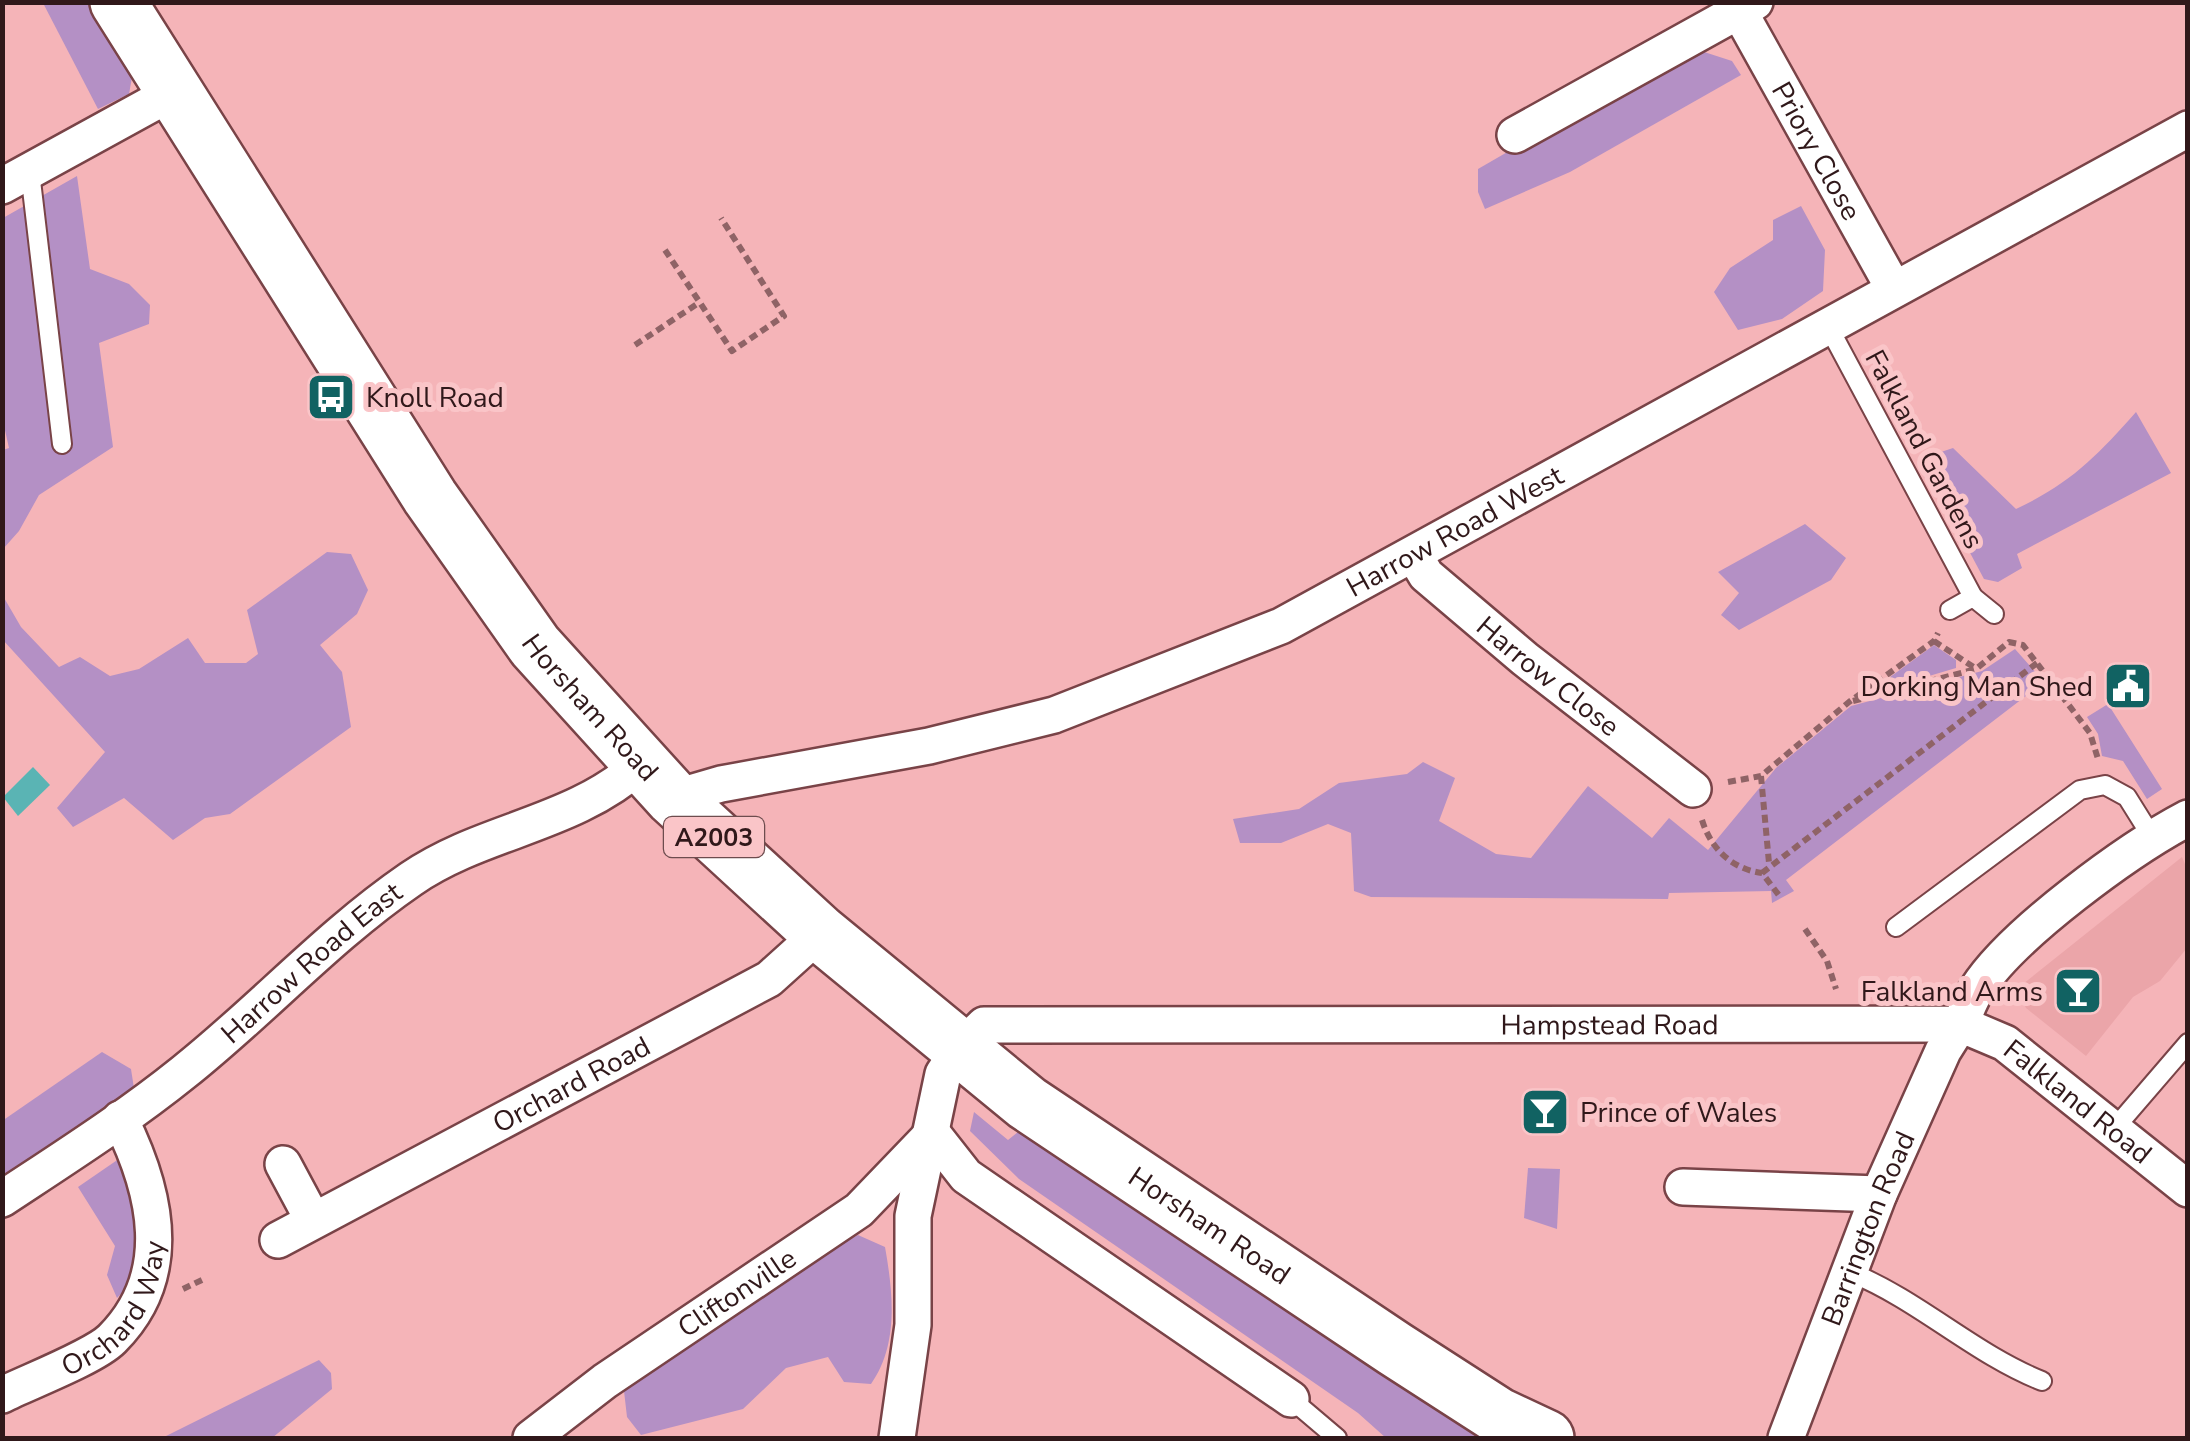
<svg xmlns="http://www.w3.org/2000/svg" width="2190" height="1441" font-family="'Nunito Sans',sans-serif">
<style>
.built{fill:#eba5a9}
.green{fill:#b490c5}
.water{fill:#5ab4b4}
.lines{fill:none;stroke-linecap:round;stroke-linejoin:round}
.lane-casing{stroke:#794347;stroke-width:22}
.street-casing{stroke:#794347;stroke-width:40}
.primary-casing{stroke:#794347;stroke-width:60}
.path{stroke:#8f6366;stroke-width:6;stroke-dasharray:8 5;stroke-linecap:butt}
.lane{stroke:#fff;stroke-width:18}
.street{stroke:#fff;stroke-width:35}
.primary{stroke:#fff;stroke-width:55}
.labels{text-anchor:middle;stroke-width:10;stroke-linejoin:round;paint-order:stroke}
.shield{fill:#fac5c8;stroke:#6d4c4e;stroke-width:2.5}
.shield-label{font-size:25px;font-weight:bold;fill:#30181a}
.street-label{font-size:28px;fill:#30181a;stroke:#fac5c8}
.poi-label{font-size:28px;fill:#30181a;stroke:#fac5c8;text-anchor:start}
</style>
<rect width="100%" height="100%" fill="#f5b4b8"/>
<path class="built" d="M2182 857 2187 869V948L2160 981 2133 997 2086 1056 2026 1008 2020 996 2023 984Z"/>
<g class="green">
<path d="M43 3H98L135 61 129 94 98 109Z"/>
<path d="M1698 50 1732 61 1741 75 1570 172 1485 209 1478 192V169L1643 74Z"/>
<path d="M77 176 90 269 129 284 150 305 149 324 99 343 113 447 39 495 19 531 3 549V450L9 448 2 417 3 218Z"/>
<path d="M1801 206 1825 250 1823 291 1782 319 1738 330 1714 292 1730 268 1773 240V220Z"/>
<path d="M2136 412 2171 473 2017 554 2022 568 1998 582 1984 579 1920 459 1953 448 2016 509C2071 483 2096 457 2136 412Z"/>
<path d="M1805 524 1846 558 1831 580 1739 630 1721 615 1739 593 1718 572Z"/>
<path d="M327 552 351 554 368 590 357 614 320 645 342 672 351 727 230 814 205 818 173 840 124 798 73 827 57 808 105 752 3 640V596L21 627 59 667 80 657 110 676 139 669 188 638 205 663H246L258 654 247 610Z"/>
<path d="M1934 645 1956 660V668L1892 687 1886 680Z"/>
<path d="M2015 649 2044 682 1786 880 1794 891 1772 903 1771 891 1669 893 1668 899 1371 897 1354 891 1351 833 1328 824 1281 843H1240L1233 819 1299 809 1339 783 1407 774 1423 762 1455 778 1439 821 1496 854 1531 858 1588 786 1652 838 1669 818 1708 850 1776 768 1851 706 1982 671Z"/>
<path d="M2108 704 2162 789 2147 799 2123 761 2102 756 2098 734 2087 717Z"/>
<path d="M102 1052 131 1069 135 1095 3 1188 2 1121Z"/>
<path d="M974 1112 1008 1140 1029 1123 1524 1438H1386L1358 1413 1019 1179 970 1131Z"/>
<path d="M126 1154 142 1271 117 1298 107 1275 115 1246 78 1187Z"/>
<path d="M1528 1168 1560 1169 1557 1229 1524 1218Z"/>
<path d="M858 1235 885 1247C893 1292 899 1345 871 1384L844 1382 828 1357 786 1368 743 1409 641 1435 627 1417 624 1391 813 1259Z"/>
<path d="M319 1360 331 1373 332 1389 272 1438H162Z"/>
</g>
<path class="water" d="M33 767 50 785 18 816 3 797Z"/>
<g class="lines">
<g class="lane-casing">
<g id="lane">
<path d="M30 172 62 444"/>
<path d="M1828 326 1973 597"/>
<path d="M1950 610 1973 597 1994 614"/>
<path d="M1896 927 2080 790 2105 785 2127 797 2152 837"/>
<path d="M2114 1129 2188 1043"/>
<path d="M1852 1273C1920 1301 1974 1354 2042 1381"/>
<path d="M1291 1399 1337 1438"/>
</g>
</g>
<g class="street-casing">
<g id="street">
<path id="s1" d="M1739 11 1894 289"/>
<path d="M1515 135 1755 2"/>
<path d="M2 186 177 90"/>
<path id="s2" d="M1414 555 1426 575 1525 659 1693 789"/>
<path id="s3" d="M673 798 721 784 929 746 1054 715 1281 626 2188 129"/>
<path d="M933 1134 966 1176 1291 1399"/>
<path d="M283 1164 313 1220"/>
<path d="M1683 1187 1879 1194"/>
<path id="s4" d="M2 1199C64 1158 127 1118 184 1072 262 1010 328 936 411 879 484 829 572 826 641 764"/>
<path id="s5" d="M278 1240 769 979 820 933"/>
<path id="s6" d="M2 1395C28 1382 94 1357 112 1339 176 1275 156 1191 120 1119"/>
<path id="s7" d="M531 1438 605 1381 859 1210 932 1134"/>
<path id="s8" d="M897 1438 913 1325V1216L943 1074 958 1051 984 1025 1960 1024C1966 1012 1970 999 1977 989 2012 934 2129 849 2188 818"/>
<path id="s9" d="M1786 1438 1879 1194 1943 1051 1960 1024 2005 1043 2188 1189"/>
</g>
</g>
<g class="primary-casing">
<g id="primary">
<path id="s10" d="M118 2 430 497 535 646 673 798 820 933 1027 1103 1395 1349 1499 1416 1546 1438"/>
</g>
</g>
<g class="path">
<path d="M665 250 732 351 784 316 721 218"/>
<path d="M635 345 700 302"/>
<path d="M1934 641 1975 668"/>
<path d="M1853 701 1976 669 2009 642 2023 645 2090 733 2098 759"/>
<path d="M1761 776 1769 863"/>
<path d="M1728 782 1761 776 1849 702 1934 641 1938 633"/>
<path d="M1702 820C1711 849 1732 869 1762 873L1781 898"/>
<path d="M1762 873 2037 663"/>
<path d="M1805 929 1827 961 1836 989"/>
<path d="M183 1289 204 1279"/>
</g>
<use href="#lane" class="lane"/>
<use href="#street" class="street"/>
<use href="#primary" class="primary"/>
</g>
<defs>
<g id="bus-square" transform="scale(2.5)"><rect x="-9" y="-9" width="18" height="18" rx="4" fill="#116262" stroke="#fac5c8"/><path d="M-5-6H5V4H4V6H2V4H-2V6H-4V4H-5ZM-3.5-4V0h7V-4ZM-3.5 1.2v1.5H-2V1.2ZM2 1.2v1.5H3.5V1.2Z" fill="#fff"/></g>
<g id="civic-square" transform="scale(2.5)"><rect x="-9" y="-9" width="18" height="18" rx="4" fill="#116262" stroke="#fac5c8"/><path d="M-.6-6.5H3V-4.5H.6V-3L4-1V1h2V6H-6V1h2V-1L-.6-3ZM-1.2 2.5V6h2.4V2.5Z" fill="#fff"/></g>
<g id="bar-square" transform="scale(2.5)"><rect x="-9" y="-9" width="18" height="18" rx="4" fill="#116262" stroke="#fac5c8"/><path d="M-6-5H6L.8 .8V4.5H3.5V6h-7V4.5H-.8V.8Z" fill="#fff"/></g>
</defs>
<g fill-rule="evenodd">
<use href="#bus-square" x="331" y="397"/>
<use href="#civic-square" x="2128" y="686"/>
<use href="#bar-square" x="2078" y="991"/>
<use href="#bar-square" x="1545" y="1112"/>
</g>
<g class="labels">
<rect class="shield" x="664" y="817" width="100" height="40" rx="8"/>
<g class="shield-label">
<text x="714" y="846">A2003</text>
</g>
<g class="street-label">
<text dy="10" stroke="none"><textPath href="#s1" startOffset="160">Priory Close</textPath></text>
<text transform="translate(1925 449) rotate(62)" y="10">Falkland Gardens</text>
<text dy="10" stroke="none"><textPath href="#s3" startOffset="832">Harrow Road West</textPath></text>
<text dy="10" stroke="none"><textPath href="#s2" startOffset="182">Harrow Close</textPath></text>
<text dy="10" stroke="none"><textPath href="#s10" startOffset="850">Horsham Road</textPath></text>
<text dy="10" stroke="none"><textPath href="#s4" startOffset="390">Harrow Road East</textPath></text>
<text dy="10" stroke="none"><textPath href="#s8" startOffset="1058">Hampstead Road</textPath></text>
<text dy="10" stroke="none"><textPath href="#s5" startOffset="332">Orchard Road</textPath></text>
<text dy="10" stroke="none"><textPath href="#s9" startOffset="592">Falkland Road</textPath></text>
<text dy="10" stroke="none"><textPath href="#s10" startOffset="1660">Horsham Road</textPath></text>
<text dy="10" stroke="none"><textPath href="#s9" startOffset="225">Barrington Road</textPath></text>
<text dy="10" stroke="none"><textPath href="#s7" startOffset="252">Cliftonville</textPath></text>
<text dy="10" stroke="none"><textPath href="#s6" startOffset="150">Orchard Way</textPath></text>
</g>
<g class="poi-label">
<text x="366" y="407">Knoll Road</text>
<text x="2093" y="696" text-anchor="end">Dorking Man Shed</text>
<text x="2043" y="1001" text-anchor="end">Falkland Arms</text>
<text x="1580" y="1122">Prince of Wales</text>
</g>
</g>
<rect width="2190" height="1441" fill="none" stroke="#30181a" stroke-width="10"/>
</svg>
